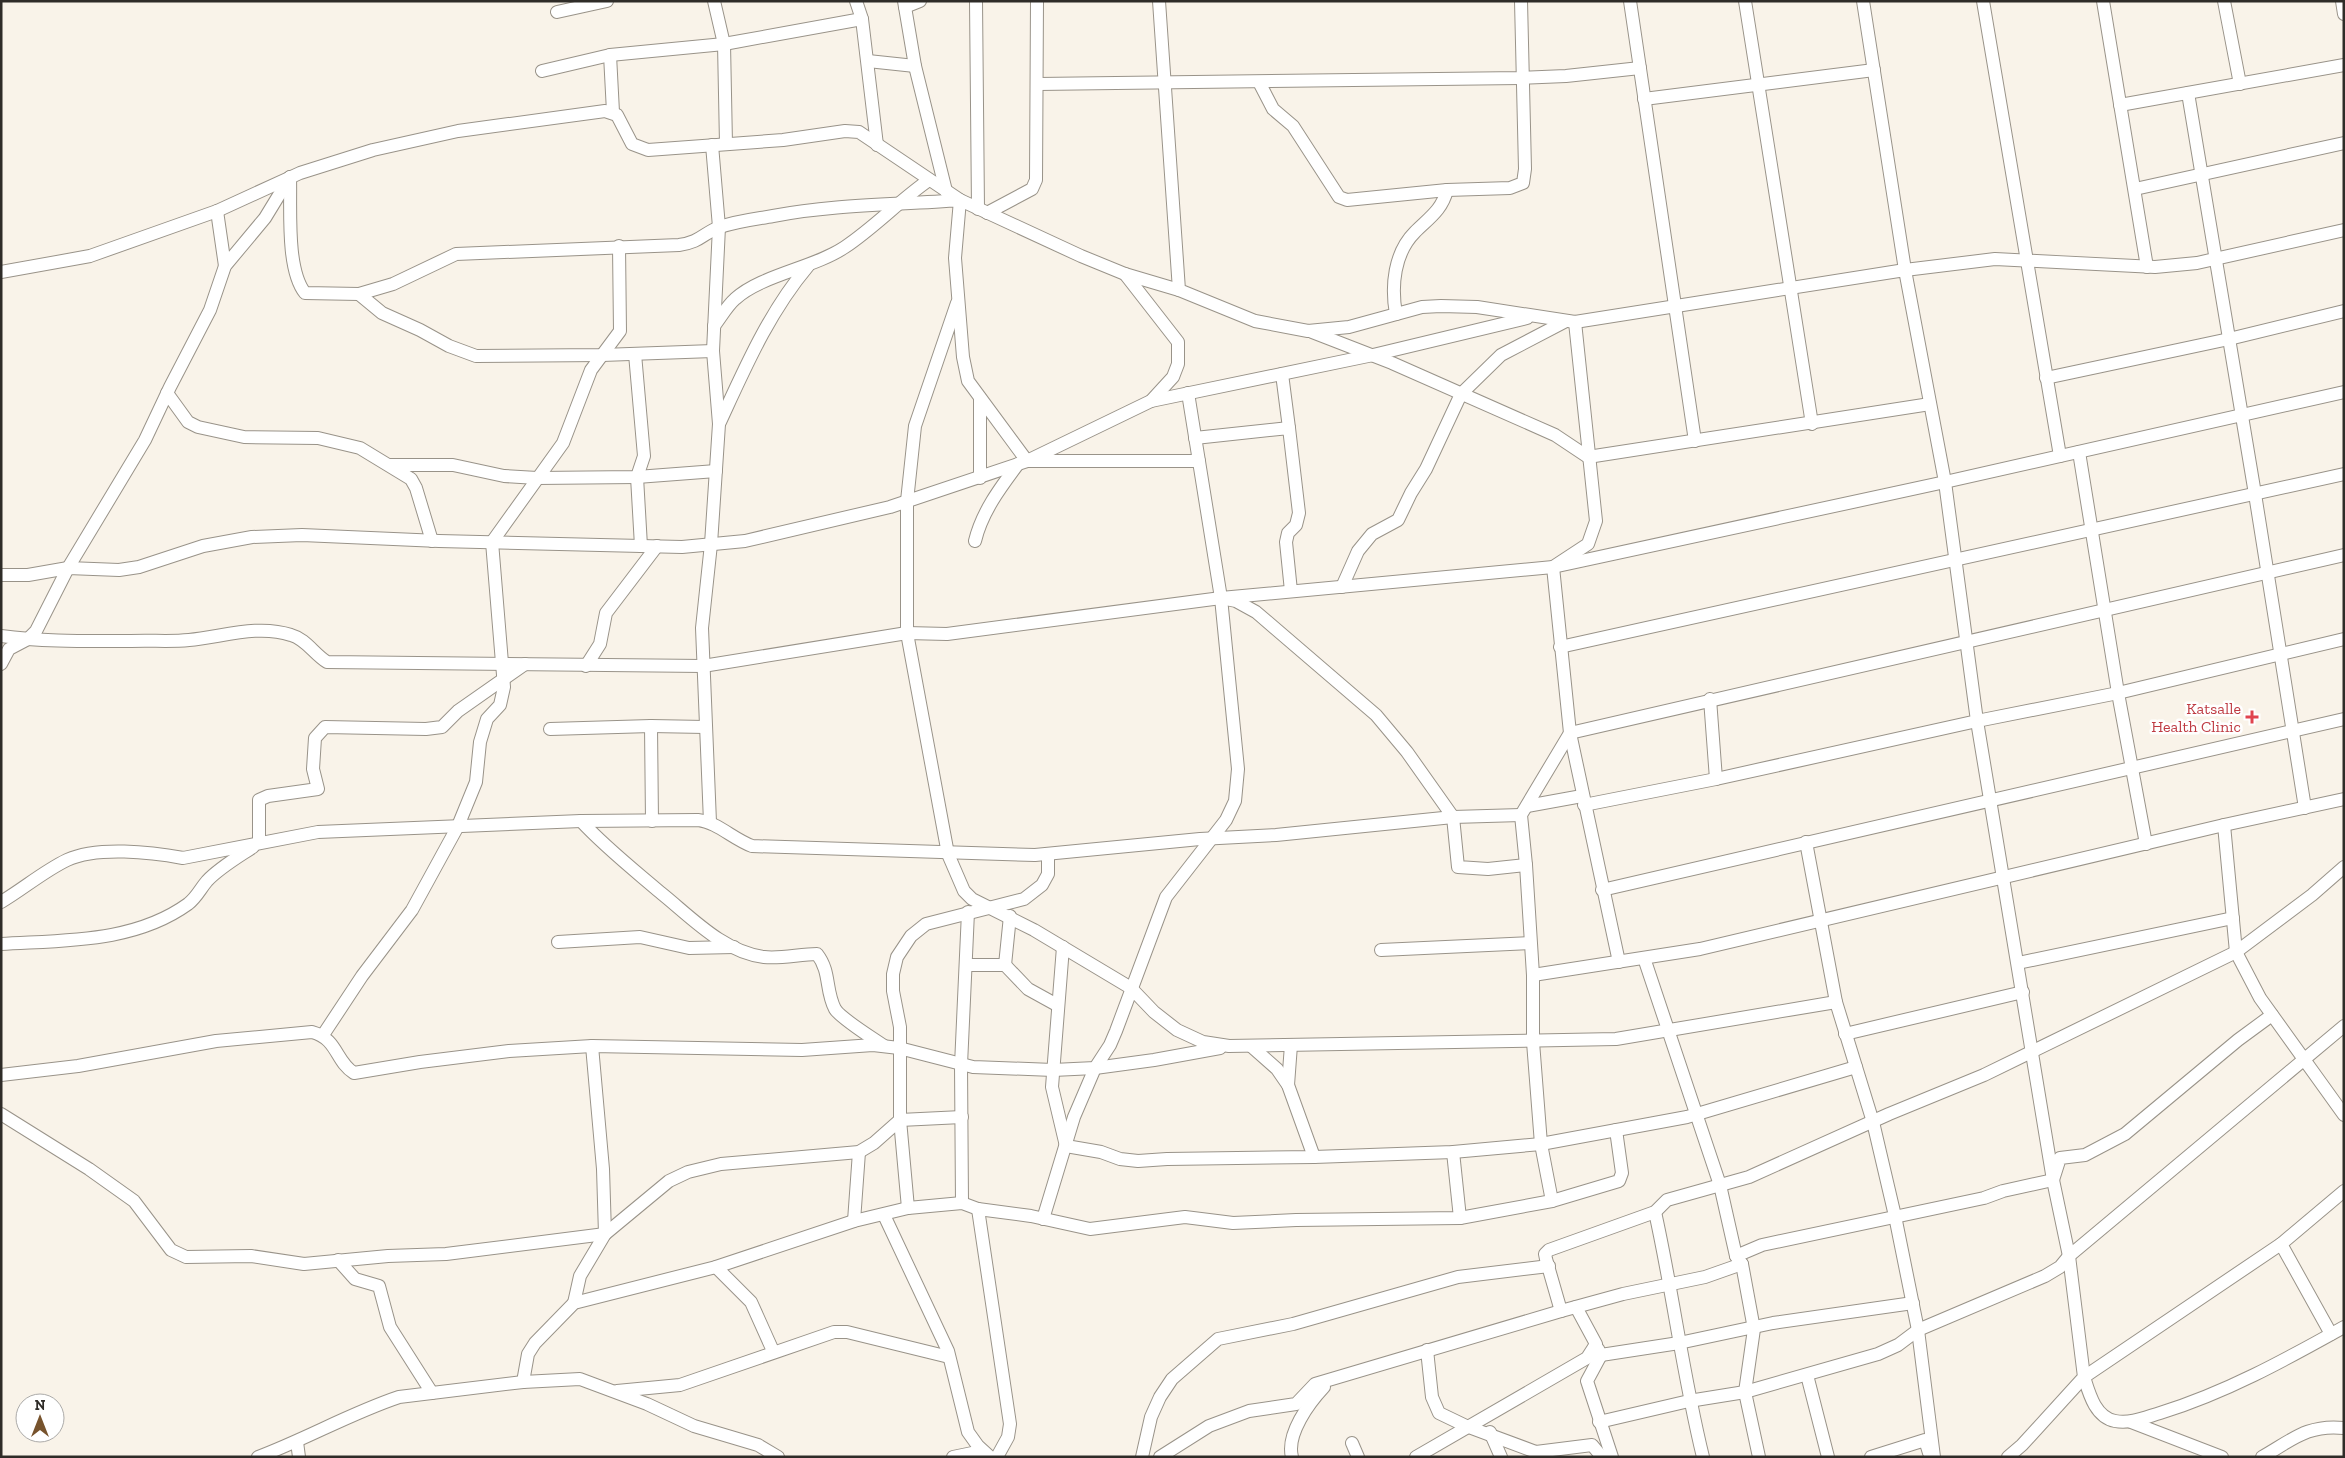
<svg xmlns="http://www.w3.org/2000/svg" width="2345" height="1458" font-family="'Zilla Slab',serif">
<style>
.lines{fill:none;stroke-linecap:round;stroke-linejoin:round}
.minor-casing{stroke:#999389;stroke-width:14}
.minor{stroke:#fff;stroke-width:12}
.health-dot{fill:#e0444e;stroke:#fff;stroke-width:2}
.labels{text-anchor:middle;stroke-width:5;stroke-linejoin:round;paint-order:stroke}
.health-label{font-size:16px;fill:#be3a42;stroke:#fff;text-anchor:end}
</style>
<rect width="100%" height="100%" fill="#f9f3e9"/>
<g class="lines">
<g class="minor-casing">
<g id="minor">
<path d="M714 1 724 44 726 144"/>
<path d="M856 1 862 19 877 145"/>
<path d="M904 1 915 66 946 191"/>
<path d="M976 1 978 209"/>
<path d="M1159 1 1179 290 1255 321 1308 331 1349 327 1422 307 1441 306 1477 307 1575 322 1905 270 1945 482 1977 721 1716 779 1584 805"/>
<path d="M1630 1 1695 441"/>
<path d="M1745 1 1812 424"/>
<path d="M1863 1 1905 270 1995 259 2155 267 2197 263 2344 230"/>
<path d="M1983 1 2060 456"/>
<path d="M2103 1 2147 267"/>
<path d="M2224 1 2240 84"/>
<path d="M2342 1 2344 14"/>
<path d="M905 7 920 1"/>
<path d="M557 12 607 1"/>
<path d="M610 55 613 112"/>
<path d="M868 61 915 66"/>
<path d="M542 71 610 55 724 44 862 19"/>
<path d="M1259 82 1273 109 1293 126 1339 197 1347 200 1447 190 1510 188 1523 183 1525 169 1521 1"/>
<path d="M1038 84 1521 78 1566 76 1640 68"/>
<path d="M2188 93 2255 494 2305 808"/>
<path d="M1644 99 1874 70"/>
<path d="M2120 105 2344 65"/>
<path d="M290 177C291 208 286 269 305 293L359 294 393 284 456 254 679 245C701 242 703 233 720 227 737 221 756 219 773 216 835 204 898 205 960 200L955 258 963 357 968 381 1027 461H1199"/>
<path d="M2135 189 2344 143"/>
<path d="M217 211 225 266"/>
<path d="M987 213 1032 189 1036 180 1037 1"/>
<path d="M1 272 90 256 217 211 300 173 373 150 458 131 605 111 617 115 632 144 648 150 783 140 845 131 859 132 960 200 1081 256 1125 274 1179 290"/>
<path d="M359 294 382 313 420 330 449 346 476 356 602 355 713 351"/>
<path d="M957 303 915 426 907 501V633L948 854 964 891 972 899 1034 930 1131 988 1154 1012 1177 1030 1203 1042 1229 1046 1616 1039 1836 1002"/>
<path d="M1396 314C1391 286 1394 253 1415 232 1429 218 1442 210 1447 190"/>
<path d="M1575 322 1596 521 1588 544 1553 567 1570 733 1619 962"/>
<path d="M714 326C721 317 727 306 735 299 761 275 814 268 845 247 875 227 900 200 929 180"/>
<path d="M1312 332 1392 363 1555 435 1588 457 1930 404"/>
<path d="M635 354 644 456 637 477 641 546"/>
<path d="M1282 374 1289 428"/>
<path d="M2046 378 2229 339 2344 311"/>
<path d="M167 393 188 422 198 427 244 437 318 438 360 448 411 479 416 488 432 541"/>
<path d="M1188 393 1221 598 1236 601 1256 612 1376 715 1407 752 1453 817 1458 867 1488 869 1526 865"/>
<path d="M980 398V478"/>
<path d="M1151 401 1373 355 1527 318"/>
<path d="M720 422C745 368 769 312 808 266"/>
<path d="M1195 438 1289 428 1299 513 1296 525 1288 533 1286 542 1291 591"/>
<path d="M2079 452 2118 693 2146 844"/>
<path d="M389 465H453L504 476 537 478 637 477 716 471"/>
<path d="M975 541C982 512 1000 488 1018 464"/>
<path d="M1 575H28L68 568 119 570 139 567 203 546 252 537 302 535 439 541 682 547 745 541 890 507 1027 461 1151 401 1173 377 1178 364V342L1125 274"/>
<path d="M1342 587 1358 551 1372 534 1398 520 1411 493 1426 469 1461 394 1501 355 1566 321"/>
<path d="M1 636C44 642 88 641 131 641 150 640 170 642 189 640 222 637 258 624 291 635 306 639 314 654 327 662L703 666 907 633 947 634 1221 598 1553 567 1945 482 2344 392"/>
<path d="M1560 647 2344 474"/>
<path d="M1 664 9 649 28 639 36 631 68 568 145 440 170 387 210 310 225 266 265 218 290 177"/>
<path d="M586 666 600 644 606 613 657 546"/>
<path d="M1710 699 1716 779"/>
<path d="M651 726 705 727"/>
<path d="M550 729 651 726 652 821"/>
<path d="M1527 806 1582 796"/>
<path d="M581 821C606 848 633 869 661 893 691 917 723 952 764 957 781 959 800 954 817 954 831 972 825 990 835 1009 840 1018 874 1039 884 1046"/>
<path d="M710 822 702 628 711 544 719 424 713 351 719 227 712 145"/>
<path d="M2224 825 2236 952 2260 998 2344 1115"/>
<path d="M259 842V800L268 796 318 789 313 769 315 738 325 727 426 729 442 727 458 711 525 664"/>
<path d="M1806 842 1836 1002 1873 1122 1895 1216 1918 1330 1934 1457"/>
<path d="M1602 890 2344 719"/>
<path d="M1 902C23 889 44 871 67 860 97 846 151 852 183 858L318 832 581 821 698 820C717 822 733 839 752 846L1035 855 1200 839 1276 835 1453 817 1521 815"/>
<path d="M558 942 640 937 689 948 734 947"/>
<path d="M1 944C64 940 134 943 188 904 197 897 200 889 207 881 219 868 238 857 253 847"/>
<path d="M1063 947 1052 1087 1066 1146 1101 1152 1120 1159 1138 1161 1167 1159 1314 1157 1453 1152 1541 1144 1687 1117 1856 1067"/>
<path d="M1381 950 1530 943"/>
<path d="M1644 958 1720 1185 1736 1256 1742 1264 1754 1329 1745 1392 1759 1457"/>
<path d="M2018 963 2233 918"/>
<path d="M966 965H1005L1028 989 1057 1005"/>
<path d="M1005 965 1010 916"/>
<path d="M1533 975 1700 949 2224 825 2344 799"/>
<path d="M1845 1034 2023 992"/>
<path d="M323 1035 362 976 412 910 458 826 476 782 480 742 487 719 500 705 504 687 492 542 563 443 591 370 620 331 619 246"/>
<path d="M1251 1046 1277 1069 1288 1085 1314 1157"/>
<path d="M1 1075 78 1066 216 1041 312 1032C338 1039 335 1061 354 1073L420 1062 509 1051 592 1046 802 1050 873 1045 899 1048 973 1067 1053 1070 1095 1068 1154 1060 1220 1048"/>
<path d="M1288 1085 1291 1045"/>
<path d="M1 1114 89 1169 134 1201 171 1250 186 1257 251 1256 304 1264 388 1256 446 1254 605 1234 669 1181 688 1172 721 1164 859 1152 874 1143 900 1120 962 1117"/>
<path d="M1453 1152 1460 1218"/>
<path d="M2344 1191 2281 1244 2084 1377C2089 1393 2095 1417 2115 1421 2131 1424 2146 1417 2160 1413 2225 1393 2285 1360 2344 1327"/>
<path d="M1552 1201 1541 1144 1533 1042V975L1526 865 1521 815 1570 733 2344 555"/>
<path d="M962 1203 961 1065 968 912"/>
<path d="M908 1208 900 1120V1027L893 991V974L897 957 911 936 926 924 1024 899 1042 885 1048 874V854"/>
<path d="M978 1209 1010 1424 1008 1437 997 1457"/>
<path d="M1655 1212C1673 1293 1683 1376 1703 1457"/>
<path d="M884 1215 948 1351 968 1432 978 1446 990 1457"/>
<path d="M1043 1219 1074 1117 1095 1068 1110 1045 1116 1031 1166 897 1226 820 1235 801 1238 769 1221 598"/>
<path d="M854 1221 859 1152"/>
<path d="M2281 1244 2331 1334"/>
<path d="M1736 1256 1762 1245 1984 1198 2003 1191 2053 1180 2060 1158 2085 1155 2125 1134 2238 1040 2272 1015"/>
<path d="M338 1260 355 1279 379 1286 390 1327 432 1393"/>
<path d="M716 1267 751 1302 773 1351"/>
<path d="M574 1303 580 1276 605 1234 603 1169 592 1046"/>
<path d="M1561 1311 1546 1259 1545 1254 1549 1250 1655 1212 1667 1200 1749 1177 1889 1114 1984 1075 2236 952 2312 895 2344 867"/>
<path d="M1598 1349 1601 1355 1587 1381 1612 1457"/>
<path d="M1427 1350 1432 1397 1439 1413 1466 1426 1536 1452 1592 1445 1602 1457"/>
<path d="M1601 1355 1679 1343 1773 1323 1913 1303"/>
<path d="M1807 1375 1828 1457"/>
<path d="M523 1382 528 1354 535 1343 574 1303 716 1267 854 1221 908 1208 962 1203 978 1209 1031 1216 1090 1229 1185 1217 1233 1223 1296 1220 1460 1218 1552 1201 1619 1181 1622 1173 1616 1130"/>
<path d="M617 1391 680 1385 834 1332H847L949 1357"/>
<path d="M1599 1422 1689 1401 1745 1392 1878 1354 1898 1345 1918 1330 2045 1276 2060 1267 2069 1256 2344 1026"/>
<path d="M2131 1422 2222 1457"/>
<path d="M1490 1432 1501 1457"/>
<path d="M297 1442 299 1457"/>
<path d="M1352 1443 1358 1457"/>
<path d="M258 1457C306 1439 351 1413 399 1397L523 1382 580 1379 647 1404 694 1426 758 1445 778 1457"/>
<path d="M953 1457 982 1451"/>
<path d="M1142 1457 1151 1417 1160 1397 1172 1379 1218 1339 1293 1324 1458 1277 1549 1266"/>
<path d="M1160 1457 1209 1426 1249 1411 1296 1404 1315 1384 1561 1311 1623 1294 1705 1277 1742 1264"/>
<path d="M1292 1457C1286 1434 1309 1403 1324 1387"/>
<path d="M1416 1457 1587 1358 1596 1344 1576 1307"/>
<path d="M1871 1457 1925 1440 1929 1453"/>
<path d="M2008 1457 2022 1445 2084 1377 2069 1256 2053 1180 1977 721 2118 693 2344 639"/>
<path d="M2262 1457C2292 1440 2308 1424 2344 1428"/>
</g>
</g>
<use href="#minor" class="minor"/>
</g>
<path class="health-dot" d="M2249.5 709.5h5v5h5v5h-5v5h-5v-5h-5v-5h5z"/>
<g class="labels">
<g class="health-label">
<text x="2241" y="714">Katsalle<tspan x="2241" dy="18">Health Clinic</tspan></text>
</g>
</g>
<rect width="2345" height="1458" fill="none" stroke="#2f2c28" stroke-width="5"/>
<g transform="translate(40 1418)"><circle r="24" fill="#ffffff" stroke="#acaba9"/>
<path d="M0-4L9 19L0 12L-9 19Z" fill="#77532d"/>
<text y="-8" font-size="14" font-weight="bold" text-anchor="middle" fill="#2f2c28">N</text>
</g>
</svg>
